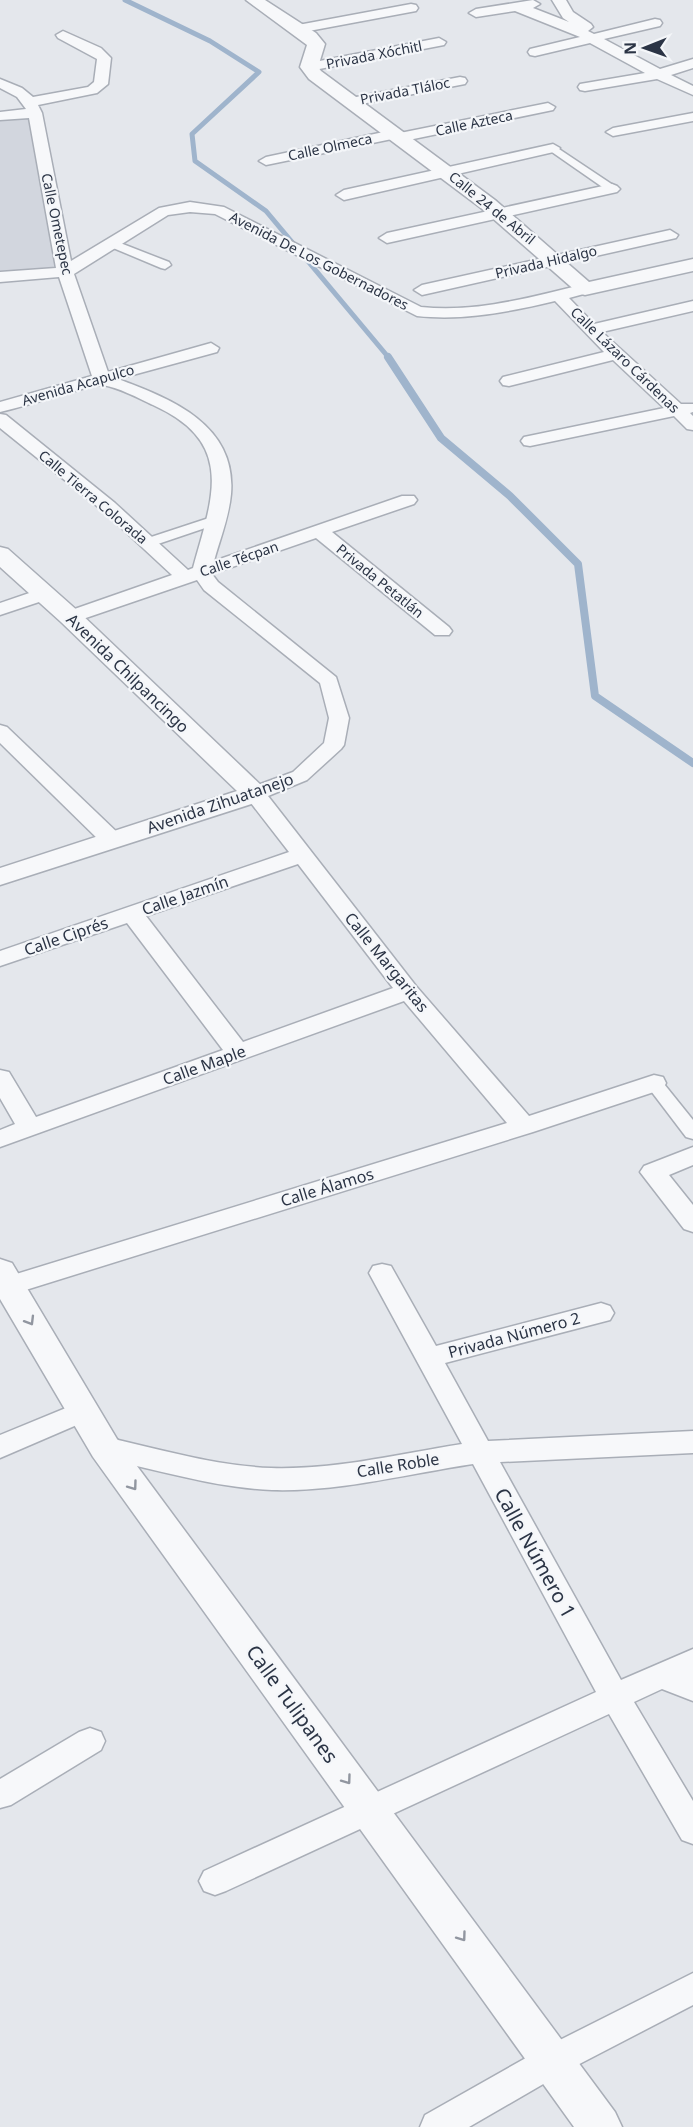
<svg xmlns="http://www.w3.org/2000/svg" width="693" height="2127" font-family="'Noto Sans',sans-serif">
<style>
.built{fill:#d2d6de}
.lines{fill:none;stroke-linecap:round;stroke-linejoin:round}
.stream-far1{stroke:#9fb4cc;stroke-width:5}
.stream{stroke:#9fb4cc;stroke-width:8}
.pedestrian-casing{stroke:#a9aeb7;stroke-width:3}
.minor-casing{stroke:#a9aeb7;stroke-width:3}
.tertiary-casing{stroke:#a9aeb7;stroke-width:3}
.pedestrian{fill:#f7f8fa;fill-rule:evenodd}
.minor{fill:#f7f8fa;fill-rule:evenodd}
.tertiary{fill:#f7f8fa;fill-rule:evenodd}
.oneway{stroke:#9196a0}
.labels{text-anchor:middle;stroke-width:4.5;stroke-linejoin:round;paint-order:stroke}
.far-street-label{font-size:14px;fill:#2b3445;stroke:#f4f6f9}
.street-label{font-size:16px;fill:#2b3445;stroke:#f4f6f9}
.near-street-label{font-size:20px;fill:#2b3445;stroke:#f4f6f9}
</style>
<rect width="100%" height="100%" fill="#e4e7ec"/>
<path class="built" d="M30 118 59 269 0 273V120Z"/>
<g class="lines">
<path class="stream-far1" d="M125 0 210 41 259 72 192 134 195 161 266 211 389 358"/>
<path class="stream" d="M388 357 441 438 510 496 578 564 595 696 693 763"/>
<g class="pedestrian-casing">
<g id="pedestrian">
<path d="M553 145 616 187V191H608L549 150V146Z"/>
<path d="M110 239 169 262 171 265 165 269 161 268 106 245V241Z"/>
<path d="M215 516 222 520 220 523 152 546 147 547 140 543 142 540Z"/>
<path d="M654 1077 660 1079 693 1120V1139L686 1137 648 1087 645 1083 648 1079Z"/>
</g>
</g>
<g class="minor-casing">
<g id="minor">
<path d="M533 0 540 4 533 8 569 22 563 18 552 0H566L573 12 591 24 593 27 588 31 594 34 655 19 660 20 662 23 660 26 604 39 660 69 693 59V68L671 75 693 86V95L657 79 585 91 580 90 578 87 580 84 645 73 590 43 535 56 530 55 528 52 530 49 580 37 515 11 476 17 469 13 476 9Z"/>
<path d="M411 4 416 5 418 8 416 11 298 33 291 29 298 25Z"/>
<path d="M63 31 101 48 111 58 108 84 97 93 38 105 42 113 71 261 159 208 190 202 224 207 421 307C477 313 531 297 585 284L593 289 591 292 569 298 594 324 693 301V311L602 332 681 404H693V412L690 413 693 416V430L687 429 674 416 530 446 524 445 521 441 524 437 664 408 613 360 509 386 503 385 500 381 503 377 604 352 555 301C509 312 464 321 417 316L215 214 190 212 168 215 74 274 108 372 211 343 219 348 217 352 118 379C172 399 237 425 231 494 229 517 220 539 214 561L402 496H414L417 500 414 504 332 532 449 627 452 631 449 635H435L316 538 212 574 218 582 336 677 349 718 344 745 341 749 307 780 268 796 416 986 529 1116 654 1075 663 1077 666 1083 663 1089 533 1132 0 1298V1279L507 1123 404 1001 0 1147V1130L15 1124 0 1098V1070L9 1072 36 1117 223 1050 127 923 0 966V951L289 852 244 794 247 789 293 772 324 743 329 718 320 683 204 590 197 580 77 621H63L60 617 63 613 172 575 103 511 0 428V414L6 415 115 503 188 570 193 568C212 498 237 443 153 405 138 398 118 387 102 385 94 384 83 389 75 391 50 398 25 406 0 412V402L92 376 59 277 0 282V272L56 268 29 118 0 120V112L26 109 17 97 0 88V79L22 88 33 97 88 87 94 82 97 59 58 38 56 35ZM298 864 393 988 243 1042 146 916Z"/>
<path d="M439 38 446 42 444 45 309 71 302 67 309 63Z"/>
<path d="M460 77 465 78 467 81 465 84 351 106 344 102 351 98Z"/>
<path d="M548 103 555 107 553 110 399 142 392 139 266 165 259 161 266 157 393 130 400 133Z"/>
<path d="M693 113V121L613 136 606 132 613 128Z"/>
<path d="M553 144 560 148 558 151 344 200 336 195 344 190Z"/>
<path d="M612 184 617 186 620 189 617 192 387 243 379 238 387 233Z"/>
<path d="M670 230 678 235 676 238 422 295 414 290 422 285Z"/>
<path d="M44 588 51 590 54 594 51 598 0 615V603Z"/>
<path d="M0 725 7 727 120 835 123 840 120 845 112 847 104 845 0 743Z"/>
<path d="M693 1147V1165L669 1175 693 1205V1232L684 1229 640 1172 644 1166Z"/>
<path d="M382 1264 391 1266 436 1346 601 1303 610 1306 614 1313 610 1320 445 1363 488 1441 693 1431V1453L500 1462 621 1680 693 1649V1701L662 1689 634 1702 693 1801V1844L682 1840 609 1714 226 1891 215 1895 204 1891 199 1881 204 1871 596 1692 473 1464C407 1474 339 1492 272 1490 216 1488 159 1470 105 1459L95 1456 91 1448 95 1440 105 1437C159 1449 216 1466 271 1468 335 1470 399 1454 462 1444L369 1273 373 1266Z"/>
<path d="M83 1401 93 1404 97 1411 93 1418 0 1458V1435Z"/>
<path d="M90 1728 101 1732 105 1741 101 1750 11 1805 0 1808V1779L79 1732Z"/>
<path d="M693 1973V2005L564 2072 469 2127H420L425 2115 540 2050Z"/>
</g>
</g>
<g class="tertiary-casing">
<g id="tertiary">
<path d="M246 0H265L316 33 325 44 318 67 321 71 495 200 589 282 693 259V271L585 295 578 293 481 208 309 79 300 67 307 45Z"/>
<path d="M0 547 8 549 79 612 264 788 268 794 264 800 0 885V868L237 791 61 622 0 567Z"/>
<path d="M0 1259 12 1263 117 1439 615 2112 622 2127H574L93 1457 0 1299Z"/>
</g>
</g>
<use href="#pedestrian" class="pedestrian"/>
<use href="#minor" class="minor"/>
<use href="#tertiary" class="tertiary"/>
</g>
<defs><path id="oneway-chevron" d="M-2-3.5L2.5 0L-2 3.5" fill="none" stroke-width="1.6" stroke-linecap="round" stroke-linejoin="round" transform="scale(1.5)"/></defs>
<g class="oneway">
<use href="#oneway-chevron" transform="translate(30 1321) rotate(59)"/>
<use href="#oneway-chevron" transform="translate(133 1486) rotate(54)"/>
<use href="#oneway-chevron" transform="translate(347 1780) rotate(54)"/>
<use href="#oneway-chevron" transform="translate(462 1937) rotate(54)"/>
</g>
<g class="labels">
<g class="far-street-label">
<text transform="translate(374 55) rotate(-11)" y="5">Privada Xóchitl</text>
<text transform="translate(405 91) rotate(-11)" y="5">Privada Tláloc</text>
<text transform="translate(474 123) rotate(-12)" y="5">Calle Azteca</text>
<text transform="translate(330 147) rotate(-12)" y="5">Calle Olmeca</text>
<text transform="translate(492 208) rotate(39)" y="5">Calle 24 de Abril</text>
<text transform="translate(57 224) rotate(78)" y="5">Calle Ometepec</text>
<text transform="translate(319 261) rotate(27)" y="5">Avenida De Los Gobernadores</text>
<text transform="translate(546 262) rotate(-13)" y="5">Privada Hidalgo</text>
<text transform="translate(625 360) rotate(44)" y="5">Calle Lázaro Cárdenas</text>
<text transform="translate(78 385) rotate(-16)" y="5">Avenida Acapulco</text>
<text transform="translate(93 497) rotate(40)" y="5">Calle Tierra Colorada</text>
<text transform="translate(239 559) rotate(-19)" y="5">Calle Técpan</text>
<text transform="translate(380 581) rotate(39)" y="5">Privada Petatlán</text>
</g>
<g class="street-label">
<text transform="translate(128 673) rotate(44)" y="6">Avenida Chilpancingo</text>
<text transform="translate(220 803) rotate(-19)" y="6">Avenida Zihuatanejo</text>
<text transform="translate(185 895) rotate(-19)" y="6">Calle Jazmín</text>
<text transform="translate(66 936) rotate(-19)" y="6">Calle Ciprés</text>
<text transform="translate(387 962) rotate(51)" y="6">Calle Margaritas</text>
<text transform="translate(204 1065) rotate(-20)" y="6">Calle Maple</text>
<text transform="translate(327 1187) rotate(-17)" y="6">Calle Álamos</text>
<text transform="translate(514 1335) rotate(-15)" y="6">Privada Número 2</text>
<text transform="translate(398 1465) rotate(-9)" y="6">Calle Roble</text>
</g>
<g class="near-street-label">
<text transform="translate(535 1553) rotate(61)" y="7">Calle Número 1</text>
<text transform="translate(292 1704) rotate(54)" y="7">Calle Tulipanes</text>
</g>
</g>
<g transform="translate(645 48) rotate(269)" stroke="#f4f6f9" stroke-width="4.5" paint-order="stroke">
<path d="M0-4.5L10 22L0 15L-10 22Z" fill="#2b3445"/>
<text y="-9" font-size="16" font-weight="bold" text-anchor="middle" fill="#2b3445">N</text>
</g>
</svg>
